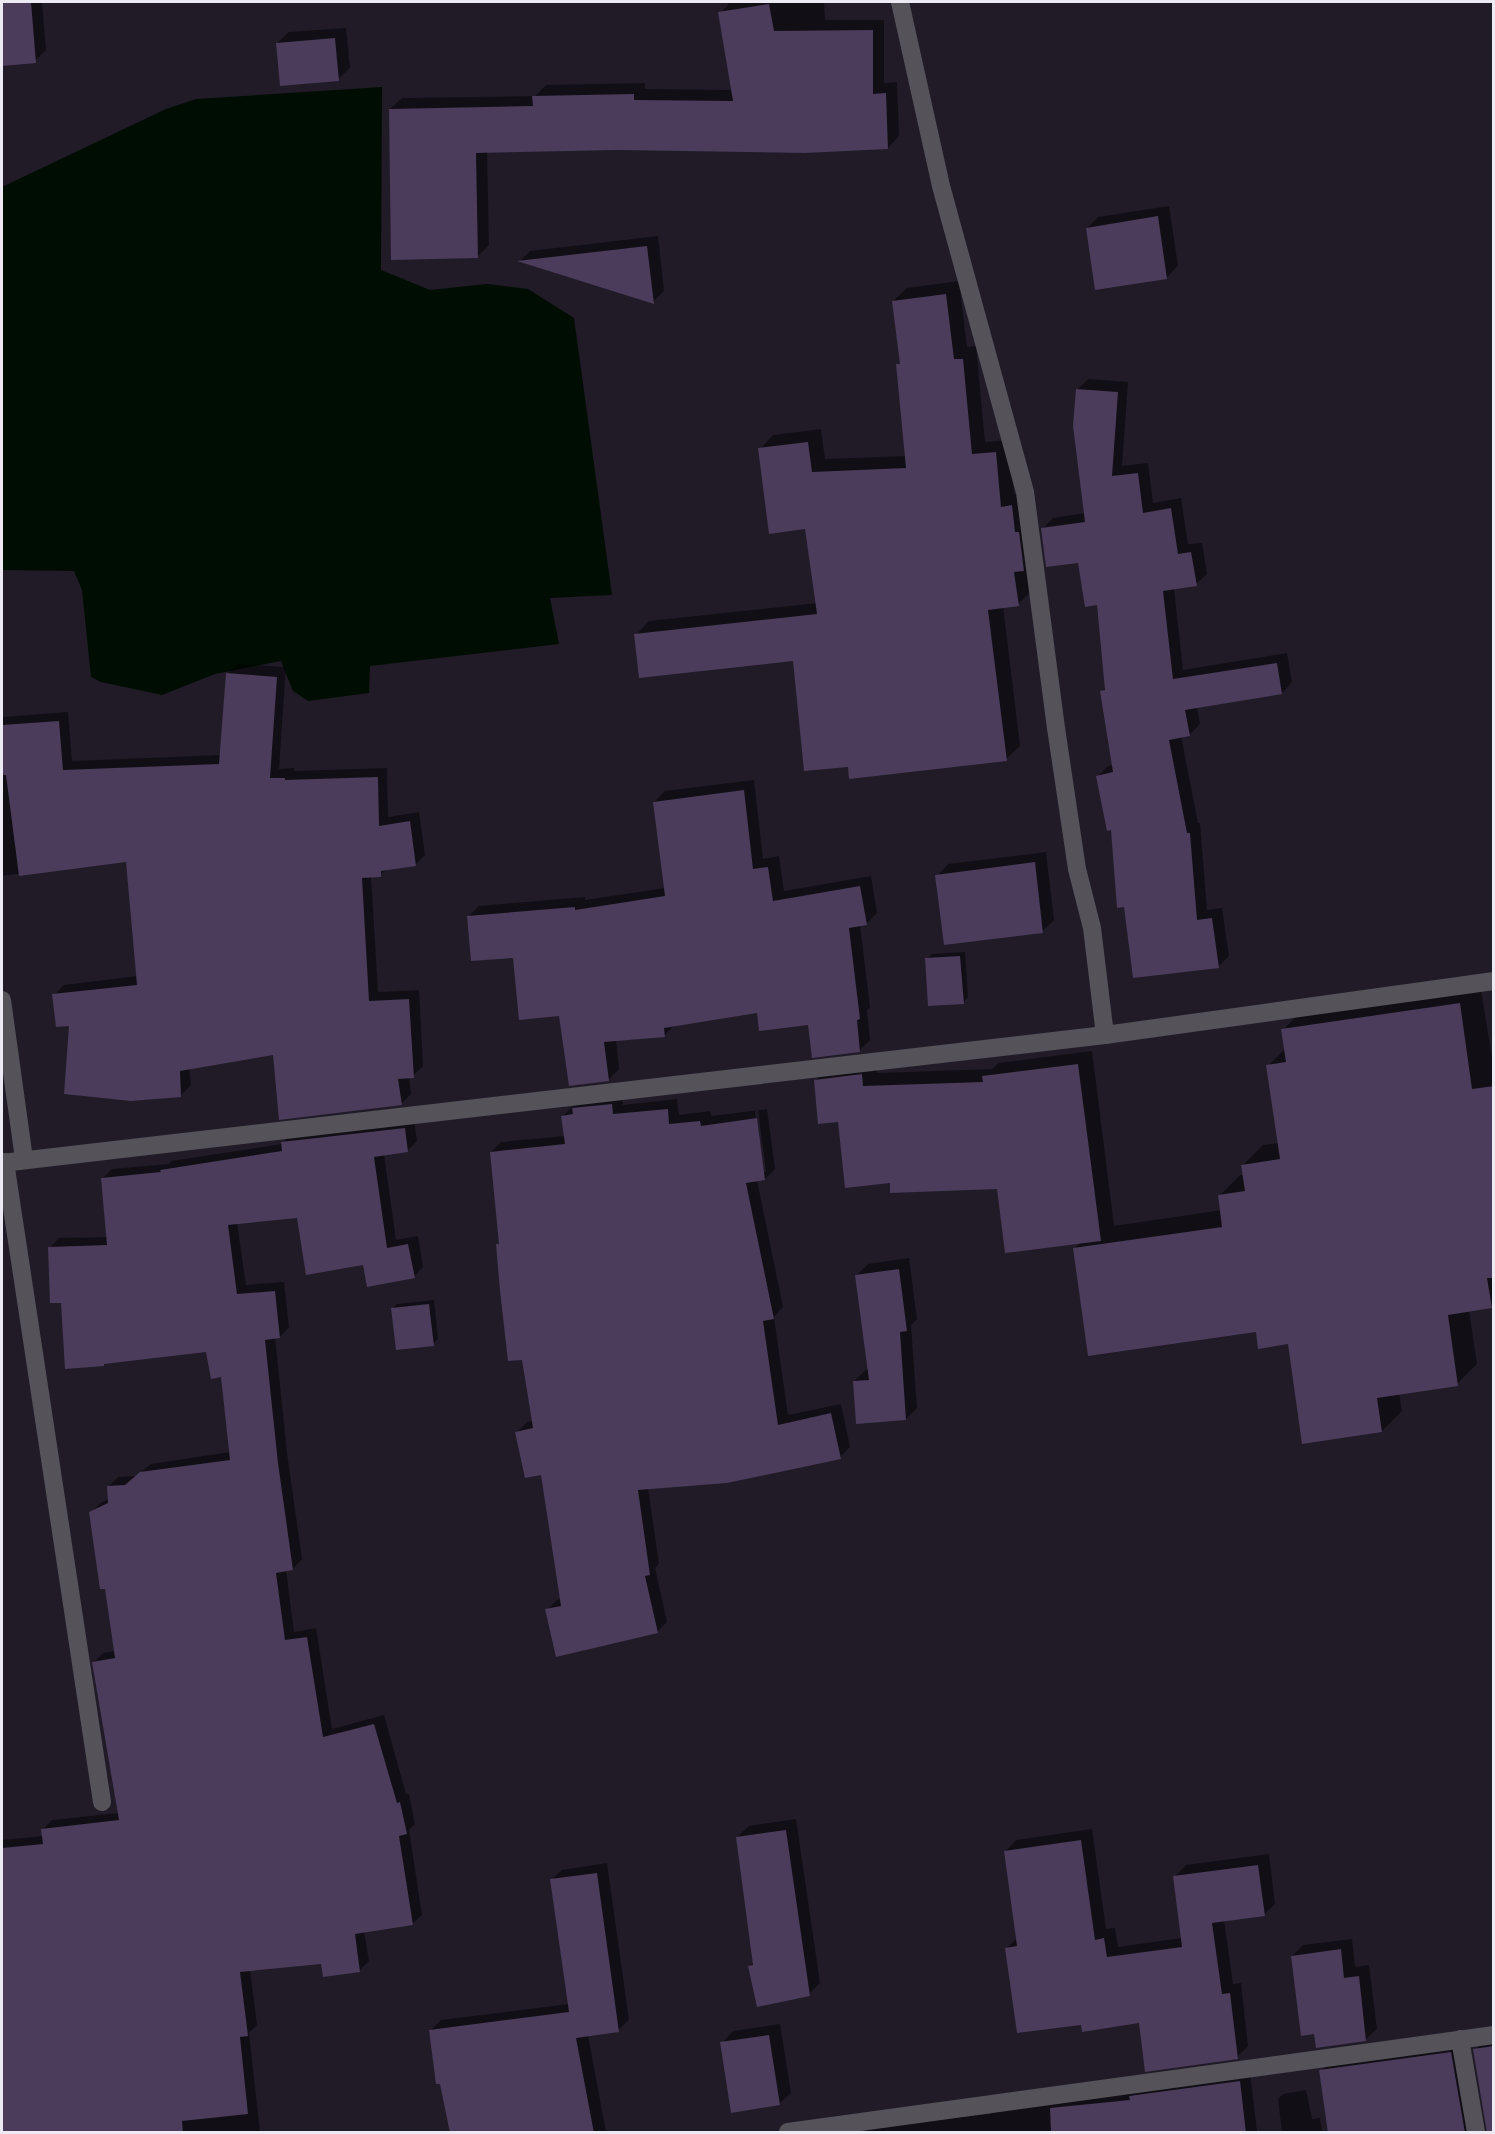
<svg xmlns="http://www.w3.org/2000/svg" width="1495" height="2134" font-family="'Archivo Narrow',sans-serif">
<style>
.water{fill:#000d03}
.shadow{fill:#0007;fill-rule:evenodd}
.building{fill:#4a3c5a}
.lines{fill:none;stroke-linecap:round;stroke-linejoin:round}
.street{stroke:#555259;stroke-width:18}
</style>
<rect width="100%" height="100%" fill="#211b28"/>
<path class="water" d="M382 87 381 270 430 290 487 284 528 289 574 318 612 595 550 598 559 644 370 666 369 693 308 701 293 691 281 661 215 674 162 695 101 682 91 677 82 590 74 571 2 570V187L166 109 196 99Z"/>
<g class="shadow">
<path d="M2 2H42L46 50 35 61 2 65Z"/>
<path d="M728 2H824L825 20H884V83L897 82 899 136 888 148 487 151 489 245 477 257 390 109 402 98 535 96 546 85 645 83V89L733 90 720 13 728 5Z"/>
<path d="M346 28 350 68 338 79 277 43 289 32Z"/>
<path d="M1169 206 1178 266 1167 277 1087 228 1098 217Z"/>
<path d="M658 236 664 291 653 302 520 261 530 251Z"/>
<path d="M959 281 967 347 976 346 985 442 1009 440 1014 494 1025 493 1032 591 1018 604 1003 606 1020 746 1006 759 849 766 794 660 636 635 649 621 817 603 806 528 760 449 773 435 821 429 825 459 907 456 898 365 901 362 893 301 907 288Z"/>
<path d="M1088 379 1128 382 1122 466 1148 463 1153 503 1181 498 1188 544 1202 543 1207 574 1196 584 1174 588 1183 670 1287 653 1292 682 1282 693 1197 707 1200 724 1189 735 1181 736 1198 823H1200L1207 910 1222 908 1229 956 1218 967 1098 776 1108 766 1114 765 1102 692 1106 687 1099 604 1079 561 1043 529 1053 518 1085 513 1077 390Z"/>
<path d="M237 664 286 667 279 769 294 768V771L387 768 388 817 419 812 425 855 415 865 387 869 380 875 371 876 378 992 419 990 423 1066 413 1076 409 1077 411 1094 401 1104 274 1053 189 1067 191 1085 181 1095 71 1024 54 995 64 985 138 976 127 860 2 876V717L68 712 72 761 222 755 227 674Z"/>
<path d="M754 780 763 859 779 856 784 891 871 876 877 913 866 924 860 925 870 1007 867 1010 870 1040 859 1051 810 1024 759 1012 675 1024 665 1035 616 1040 619 1069 608 1080 514 956 468 917 479 906 585 897V900L665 888 654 802 665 791Z"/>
<path d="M1046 852 1054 920 1043 931 937 876 948 864Z"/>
<path d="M965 952 968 997 963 1003 927 959 932 954Z"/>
<path d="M1480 984 1494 1070V1305L1491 1307 1469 1310 1477 1364 1457 1384 1399 1393 1402 1411 1382 1431 1289 1343 1257 1330 1075 1248 1081 1242 998 1188 891 1181 839 1120 815 1081 829 1067 876 1061 877 1073 992 1069 998 1063 1092 1051 1114 1226 1222 1210 1219 1196 1240 1175H1244L1243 1165 1263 1145 1279 1143 1268 1066 1286 1048 1283 1030 1303 1009Z"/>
<path d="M621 1094 623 1105 677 1099 679 1115 710 1111 711 1116 767 1109 775 1169 765 1179 757 1180 783 1307 774 1317 788 1415 841 1404 850 1447 840 1457 648 1488 659 1564 655 1568 667 1622 657 1632 547 1610 557 1600 561 1599 542 1473 517 1432 527 1422 533 1421 523 1358 498 1245 501 1242 491 1152 501 1142 565 1136 563 1116 573 1106H576L584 1099ZM758 1110 766 1172H763L755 1111Z"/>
<path d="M414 1119 417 1141 408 1150 384 1154 396 1240 418 1236 423 1267 414 1277 365 1264 298 1216 237 1223 246 1285 284 1282 289 1327 280 1337H275L287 1453 302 1559 293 1569 286 1570 294 1632 316 1628 332 1729 384 1715 406 1794H409L415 1824 409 1830 422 1915 412 1924 364 1931 369 1961 359 1971 322 1962 250 1970 257 2025 249 2033 260 2132H2V1840L43 1836 42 1830 52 1820 119 1813 94 1662 103 1653 115 1651 106 1587 91 1513 100 1503 109 1499V1486L118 1477 136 1476 151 1464 230 1452 222 1376 207 1351 106 1362 104 1365 62 1301 50 1248 59 1238 108 1237 102 1179 112 1169 169 1164 171 1161 282 1144 292 1133Z"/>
<path d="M909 1258 917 1319 911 1325 917 1408 906 1419 854 1381 866 1370H869L857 1275 868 1264Z"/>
<path d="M434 1300 438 1339 433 1344 392 1309 397 1304Z"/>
<path d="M796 1819 820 1983 809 1994 750 1966 754 1962 737 1837 749 1826Z"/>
<path d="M1092 1829 1106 1929 1115 1928 1118 1947 1182 1938 1175 1876 1186 1865 1269 1854 1275 1904 1264 1915 1224 1920 1233 1984 1241 1983 1248 2046 1237 2057 1140 2021 1082 2024 1007 1948 1017 1938 1005 1852 1016 1840Z"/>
<path d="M607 1863 629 2020 618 2030 588 2035 606 2132H451L431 2030 441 2020 569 2004 551 1880 562 1870Z"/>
<path d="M1352 1939 1355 1967 1369 1965 1377 2029 1365 2040 1315 2033 1292 1956 1303 1945Z"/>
<path d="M780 2024 791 2093 779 2104 722 2043 733 2031Z"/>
<path d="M1494 2039V2132L1475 2050 1484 2041Z"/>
<path d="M1460 2044 1481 2132H1391L1321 2071 1330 2062Z"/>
<path d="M1250 2072 1257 2132H846L923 2121 990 2114 997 2107Z"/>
<path d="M1306 2090 1312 2119 1320 2118 1322 2132H1282L1278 2099 1283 2094Z"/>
</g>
<g class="building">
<path d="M2 2H31L36 63 2 66Z"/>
<path d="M769 4 774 31 873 30V94L886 93 888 149 804 153 617 150 476 153 478 258 391 260 389 109 533 106 532 96 634 94V100L733 101 718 12Z"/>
<path d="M335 38 339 81 280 86 276 43Z"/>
<path d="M1158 216 1167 279 1095 290 1086 228Z"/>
<path d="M647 246 654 304 517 261Z"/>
<path d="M946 294 954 359H963L972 454 996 452 1001 507 1012 505 1015 532H1019L1024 571 1014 572 1019 606 988 610 1007 761 849 779 848 767 804 771 793 661 639 678 634 634 817 614 805 529 769 534 758 448 808 442 812 472 906 468 896 364H900L892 301Z"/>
<path d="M1076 389 1118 392 1112 476 1138 473 1143 513 1171 508 1178 554 1191 552 1197 586 1163 591 1173 679 1277 663 1282 694 1185 710 1190 736 1169 740 1187 833H1190L1197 920 1212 918 1219 968 1133 978 1124 907 1117 908 1111 830 1107 831 1096 776 1113 772 1100 691 1105 690 1097 605 1085 607 1078 563 1046 567 1041 528 1085 522 1073 426Z"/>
<path d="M226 673 277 677 270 778H285V780L378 777 379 826 410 821 416 866 381 871V877L362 878 369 1001 409 999 414 1078 398 1079 402 1105 279 1120 273 1055 180 1071 181 1097 131 1101 64 1094 69 1026 56 1027 52 994 137 985 126 862 19 876 6 775H2V725L59 721 63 770 219 764Z"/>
<path d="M744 790 753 869 768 867 773 901 860 886 867 925 849 928 860 1019 857 1020 860 1052 812 1058 808 1025 759 1031 757 1013 664 1028 665 1037 604 1042 609 1081 569 1086 559 1016 519 1020 513 958 471 961 467 916 575 907V910L665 896 653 802Z"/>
<path d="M1035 862 1043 933 944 945 935 875Z"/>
<path d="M960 956 964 1004 928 1006 925 958Z"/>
<path d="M1460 1003 1472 1089 1494 1086V1278H1487L1492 1308 1448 1315 1458 1386 1377 1398 1382 1432 1302 1444 1288 1344 1258 1349 1256 1332 1088 1356 1073 1248 1222 1227 1218 1195 1245 1191 1241 1165 1280 1159 1266 1065 1286 1062 1281 1029Z"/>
<path d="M1078 1064 1101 1241 1005 1253 997 1189 890 1193V1183L845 1188 838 1122 818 1124 814 1080 862 1074 863 1086 983 1082 982 1076Z"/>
<path d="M612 1104 613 1114 668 1109 669 1124 700 1121 701 1126 757 1118 765 1180 746 1183 774 1319 763 1321 778 1425 831 1413 841 1459 727 1483 638 1490 650 1575 645 1576 658 1633 556 1657 545 1609 561 1606 541 1475 525 1478 515 1432 533 1428 522 1360 508 1361 500 1291 496 1244H499L490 1152 565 1144 561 1116 573 1114 572 1108Z"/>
<path d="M405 1128 408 1152 374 1157 387 1248 408 1244 415 1278 367 1287 363 1265 306 1275 297 1218 228 1225 237 1294 275 1291 280 1338 265 1340 278 1463 293 1570 276 1573 285 1640 307 1637 323 1737 374 1724 397 1803 400 1802 407 1834 399 1836 413 1925 355 1934 360 1972 323 1977 321 1964 240 1972 248 2036 240 2037 248 2114 182 2121 183 2133H2V1848L43 1844 41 1829 119 1820 92 1662 115 1658 105 1589H100L89 1512 108 1503 107 1486 125 1485 140 1472 230 1460 221 1377 211 1379 206 1352 104 1364V1366L65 1369 61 1303H50L48 1247 107 1245 101 1178 161 1172 160 1170 282 1151 281 1142Z"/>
<path d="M899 1269 907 1331 900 1332 906 1420 856 1424 853 1381 869 1380 855 1275Z"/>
<path d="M429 1304 434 1346 396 1350 391 1308Z"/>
<path d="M786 1830 810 1996 757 2007 748 1966 753 1965 736 1837Z"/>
<path d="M1081 1840 1095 1940 1104 1938 1107 1957 1182 1947 1173 1876 1258 1865 1265 1916 1212 1923 1222 1994 1230 1993 1238 2059 1145 2072 1139 2023 1082 2032 1081 2025 1017 2033 1005 1948 1017 1946 1004 1851Z"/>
<path d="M597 1873 619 2032 576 2038 594 2133H450L440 2084H436L429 2030 569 2012 550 1879Z"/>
<path d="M1341 1949 1344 1978 1359 1976 1366 2041 1316 2048 1314 2034 1301 2036 1291 1956Z"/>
<path d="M769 2035 780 2105 731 2113 720 2042Z"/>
<path d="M1494 2046V2133H1487L1473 2049Z"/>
<path d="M1451 2052 1465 2133H1328L1319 2070Z"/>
<path d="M1240 2081 1246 2133H1051L1050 2108 1130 2100 1129 2096Z"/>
</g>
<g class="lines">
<g class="street">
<path d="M900 2 941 186 1025 492 1056 728 1077 869 1092 928 1105 1035"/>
<path d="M2 1000 24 1159"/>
<path d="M5 1162 102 1802"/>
<path d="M2 1163 1105 1035 1494 981"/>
<path d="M1460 2039 1476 2132"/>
<path d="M788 2132 1494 2035"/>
</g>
</g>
<rect width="1495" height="2134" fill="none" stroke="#eeeaf3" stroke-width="6"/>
</svg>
